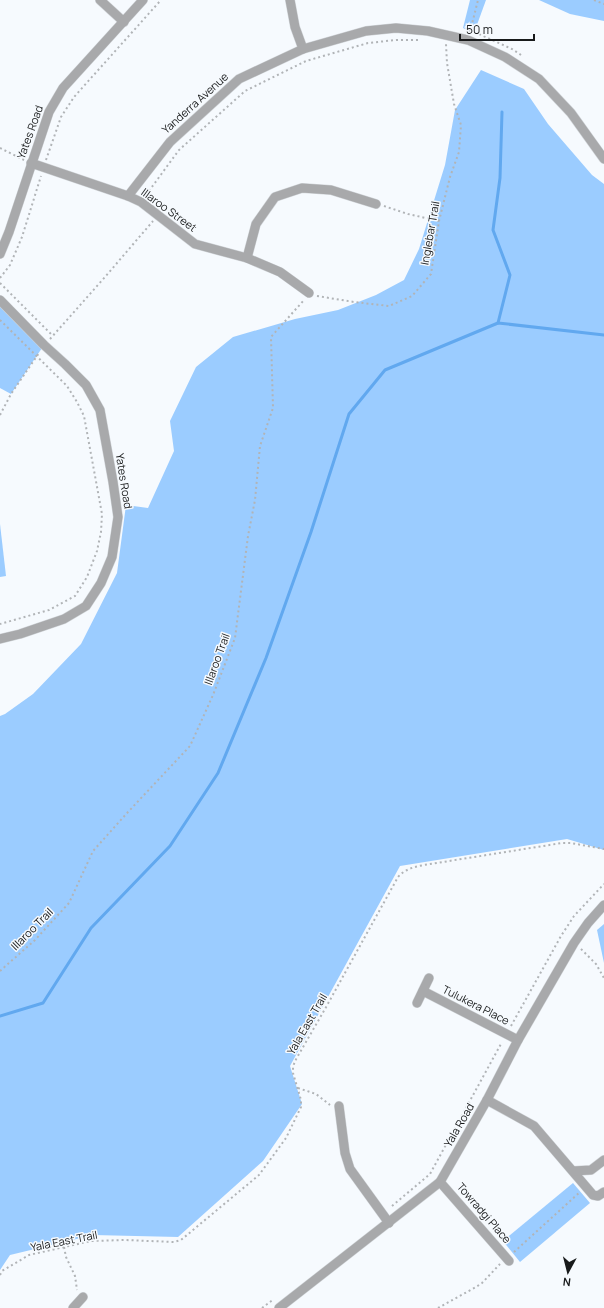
<svg xmlns="http://www.w3.org/2000/svg" width="604" height="1308" font-family="Manrope,sans-serif">
<style>
.green{fill:#9bccff}
.lines{fill:none;stroke-linecap:round;stroke-linejoin:round}
.stream{stroke:#61a8ef;stroke-width:3}
.minor-casing{stroke:#d2d6da;stroke-width:10}
.path{stroke:#b1b4b7;stroke-width:2;stroke-dasharray:2 3;stroke-linecap:butt}
.minor{stroke:#a8a9ab;stroke-width:9}
.labels{text-anchor:middle;stroke-width:3;stroke-linejoin:round;paint-order:stroke}
.street-label{font-size:11px;fill:#181a1b;stroke:#f6fafe}
</style>
<rect width="100%" height="100%" fill="#f6fafe"/>
<g class="green">
<path d="M470 0H486L474 33 463 28Z"/>
<path d="M539 0H604V21L570 14Z"/>
<path d="M481 70 524 89 548 124 592 175 604 184V850L567 839 400 866 290 1066 302 1104 263 1161 178 1237 93 1235 10 1255 0 1270V716L5 714 33 694 81 644 117 573 126 505 148 508 174 451 170 421 196 367 233 337 295 319 338 310 376 295 404 280 419 249 445 165 455 110Z"/>
<path d="M0 300 44 345 11 394 0 388Z"/>
<path d="M0 524 6 576 0 577Z"/>
<path d="M604 924V963L597 930Z"/>
<path d="M573 1183 590 1203 520 1262 503 1241Z"/>
</g>
<g class="lines">
<g class="stream">
<path d="M498 323 510 275 493 230 500 178 502 112"/>
<path d="M0 1016 43 1003 91 928 170 846 218 773 266 658 311 532 349 414 385 370 498 323 604 335"/>
</g>
<g class="minor-casing">
<g id="minor">
<path d="M100 0 124 22"/>
<path d="M290 0 295 27 303 49"/>
<path d="M31 163 128 196 141 202 195 244 247 258 280 272 309 293"/>
<path d="M128 196 170 142 239 79 303 49 366 31 396 28 428 31 468 40 505 57 539 79 571 113 604 159"/>
<path d="M0 254 9 232 49 112 63 88 143 0"/>
<path d="M247 258 256 224 275 197 302 188 331 190 376 204"/>
<path d="M0 300 44 345 65 364 86 385 100 410 113 482 118 517 112 557 101 583 86 606 64 619 20 634 0 639"/>
<path d="M423 991 518 1040"/>
<path d="M417 1003 429 978"/>
<path d="M487 1100 534 1126 593 1195 598 1196 604 1192"/>
<path d="M339 1106 345 1153 350 1169 389 1223"/>
<path d="M573 1171 591 1170 604 1160"/>
<path d="M440 1182 509 1261"/>
<path d="M73 1308 83 1297"/>
<path d="M279 1308 440 1182 487 1100 518 1040 574 943 588 923 604 905"/>
</g>
</g>
<g class="path">
<path d="M594 0 604 4"/>
<path d="M470 30 512 49 521 55"/>
<path d="M470 32 478 0"/>
<path d="M0 148 24 160"/>
<path d="M46 160 61 117 74 97 161 0"/>
<path d="M146 195 179 150 245 91 306 61 368 43 396 40H418"/>
<path d="M384 206 408 214 439 221"/>
<path d="M0 278 10 265 22 237 41 176"/>
<path d="M0 283 53 336"/>
<path d="M317 296 354 302 389 306 412 296 431 274 439 221 450 177 459 152 461 125 454 104 447 63 446 44"/>
<path d="M0 320 67 386 77 402 84 416 102 514 101 532 97 551 87 577 75 596 49 610 0 624"/>
<path d="M50 339 105 277 153 221"/>
<path d="M0 415 11 394 39 353"/>
<path d="M581 949 596 964 604 978"/>
<path d="M0 971 35 940 69 903 93 851 128 812 190 746 213 695 235 638 248 536 255 500 260 446 273 408 271 337 304 300"/>
<path d="M511 1026 561 936 574 916 604 884"/>
<path d="M298 1088 316 1094 330 1105"/>
<path d="M392 1206 430 1174 502 1042"/>
<path d="M64 1247 66 1257 75 1276 77 1290"/>
<path d="M514 1252 580 1192"/>
<path d="M0 1275 2 1271 29 1255 91 1241 125 1240 174 1242 181 1240 259 1175 286 1138 301 1107V1100L293 1073V1067L295 1061 325 1009 398 877C405 869 414 867 424 865L562 843H571L604 849"/>
<path d="M262 1308 274 1299"/>
<path d="M438 1308 476 1287 482 1283 500 1264"/>
</g>
<use href="#minor" class="minor"/>
</g>
<g class="labels">
<g class="street-label">
<text transform="translate(195 103) rotate(-42)" y="4">Yanderra Avenue</text>
<text transform="translate(30 132) rotate(-70)" y="4">Yates Road</text>
<text transform="translate(169 210) rotate(36)" y="4">Illaroo Street</text>
<text transform="translate(430 233) rotate(-80)" y="4">Inglebar Trail</text>
<text transform="translate(124 481) rotate(81)" y="4">Yates Road</text>
<text transform="translate(217 659) rotate(-70)" y="4">Illaroo Trail</text>
<text transform="translate(32 929) rotate(-45)" y="4">Illaroo Trail</text>
<text transform="translate(476 1005) rotate(27)" y="4">Tulukera Place</text>
<text transform="translate(307 1024) rotate(-60)" y="4">Yala East Trail</text>
<text transform="translate(459 1125) rotate(-60)" y="4">Yala Road</text>
<text transform="translate(484 1213) rotate(49)" y="4">Towradgi Place</text>
<text transform="translate(64 1241) rotate(-11)" y="4">Yala East Trail</text>
</g>
</g>
<g transform="translate(568 1272) rotate(187)" stroke="#f6fafe" stroke-width="3" paint-order="stroke">
<path d="M0-3L7 15L0 10L-7 15Z" fill="#181a1b"/>
<text y="-6" font-size="11" font-weight="bold" text-anchor="middle" fill="#181a1b">N</text>
</g>
<path d="M460 34v6h74v-6" fill="none" stroke="#181a1b" stroke-width="2"/>
<text x="466" y="34" font-size="12" fill="#181a1b" stroke="#f6fafe" stroke-width="3" paint-order="stroke">50 m</text>
</svg>
